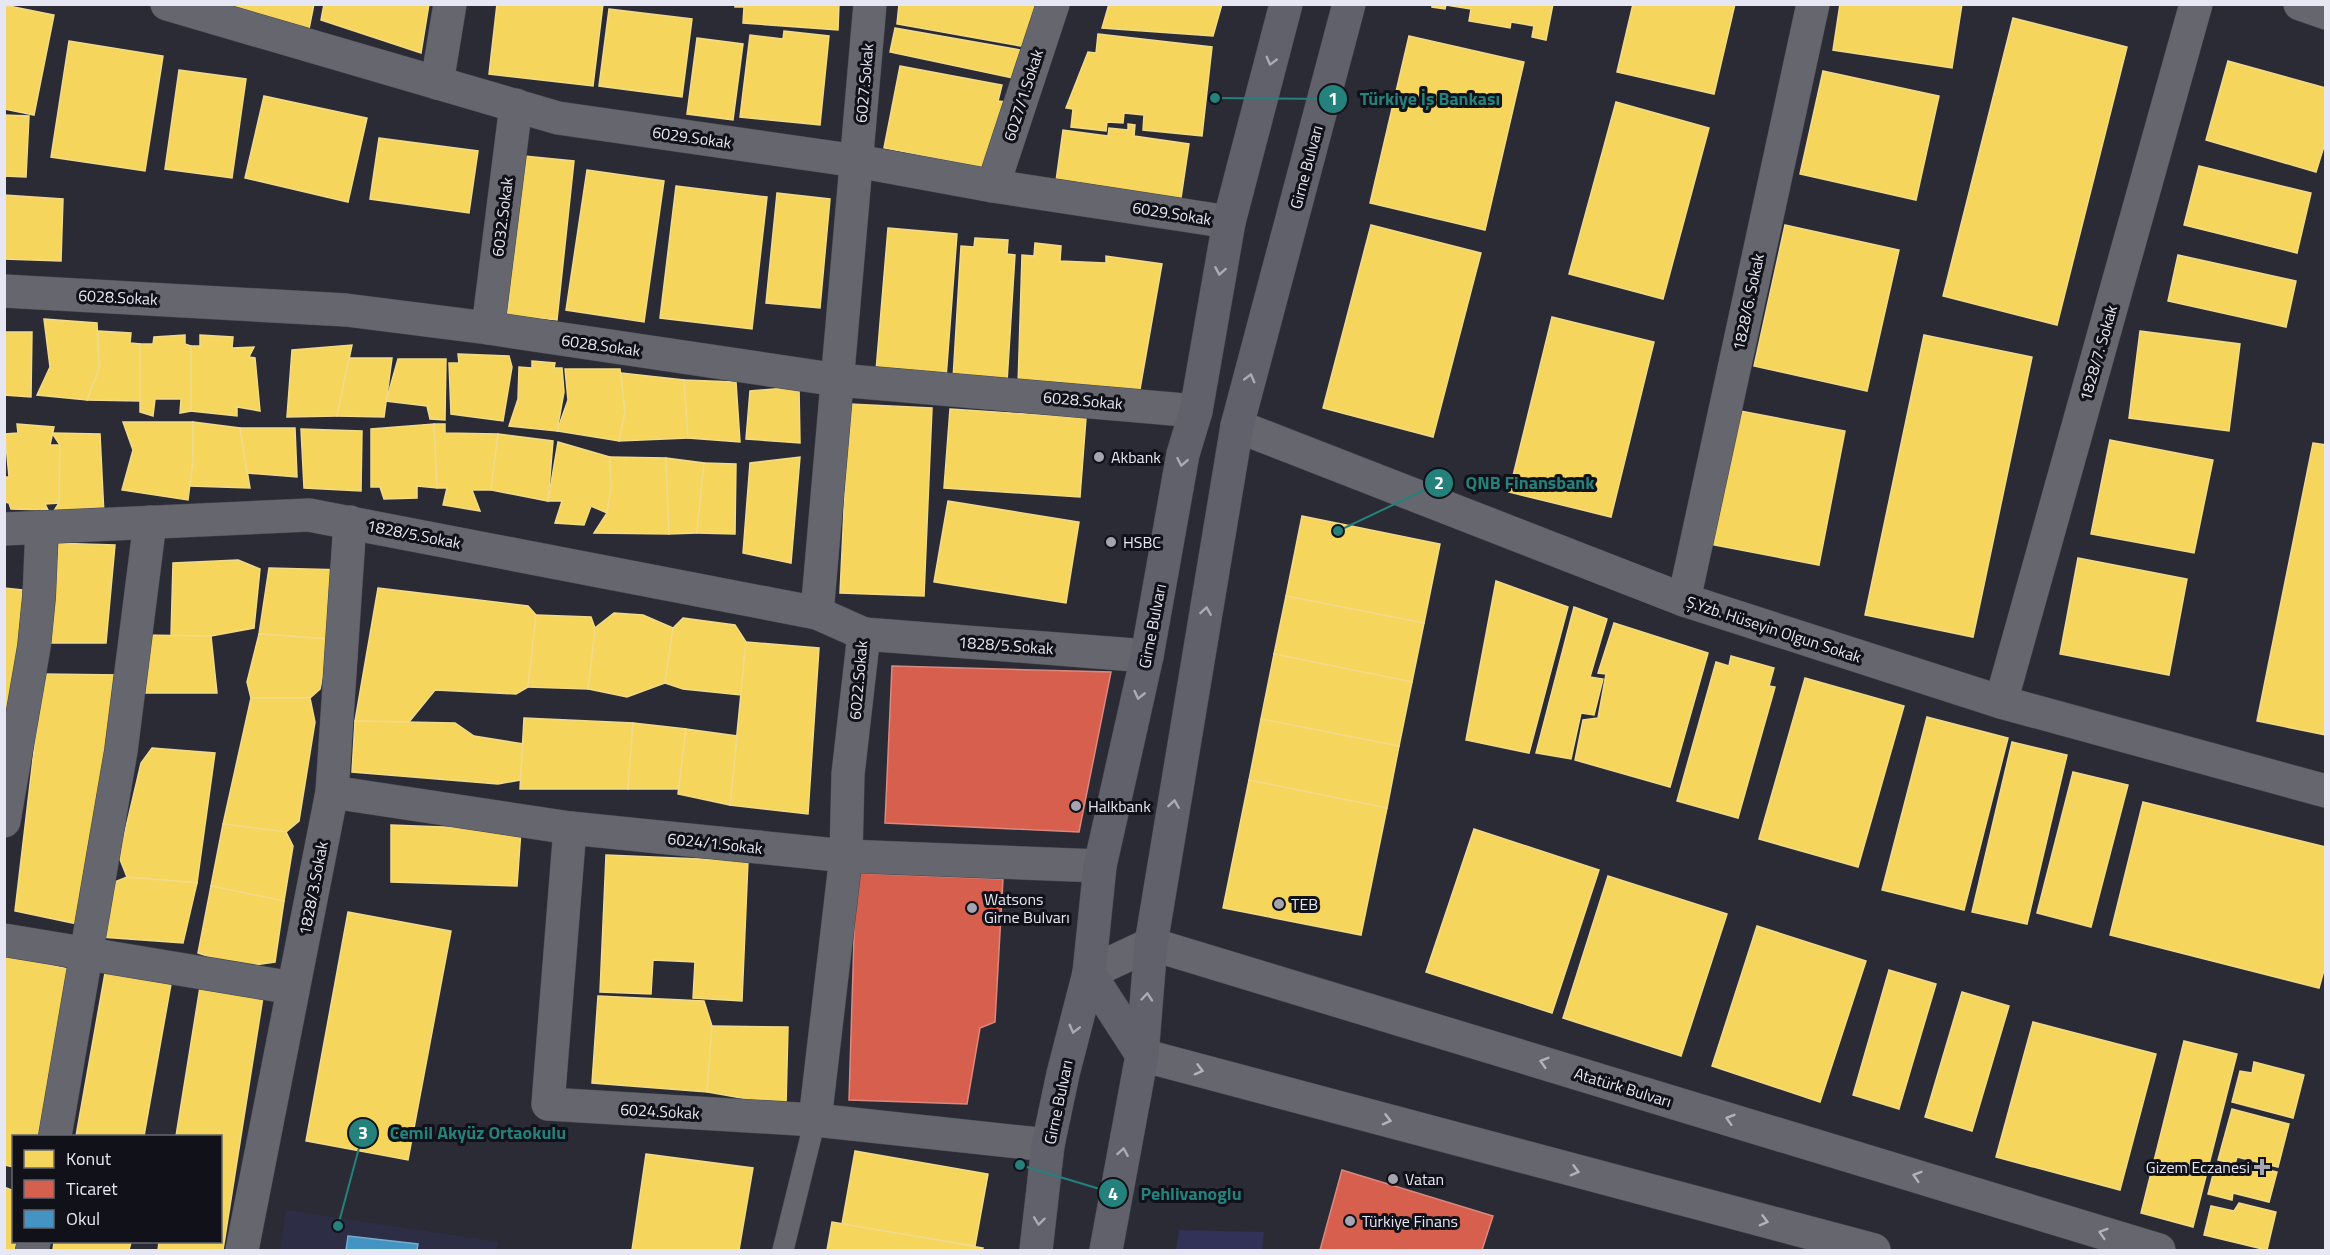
<svg xmlns="http://www.w3.org/2000/svg" width="2330" height="1255" font-family="'Titillium Web',sans-serif">
<style>
.built{fill:#2d2e45}
.green{fill:#323158}
.homes{fill:#f6d55c;stroke:#f1da89;stroke-width:1.5}
.shops{fill:#d6604d;stroke:#db887f;stroke-width:1.5}
.schools{fill:#4393c3;stroke:#74acd1;stroke-width:1.5}
.lines{fill:none;stroke-linecap:round;stroke-linejoin:round}
.lane-casing{stroke:#46474f;stroke-width:22}
.street-casing{stroke:#46474f;stroke-width:34}
.secondary-casing{stroke:#46474f;stroke-width:34}
.primary-casing{stroke:#46474f;stroke-width:34}
.lane{stroke:#66666e;stroke-width:21}
.street{stroke:#66666e;stroke-width:33}
.secondary{stroke:#66666e;stroke-width:33}
.primary{stroke:#60616b;stroke-width:33}
.oneway{stroke:#aaabb6}
.oneway2{stroke:#b3b3be}
.poi-dot{fill:#a4a5b0;stroke:#101119;stroke-width:2}
.labels{text-anchor:middle;stroke-width:6;stroke-linejoin:round;paint-order:stroke}
.street-label{font-size:16px;fill:#e6e7f3;stroke:#101119}
.poi-label{font-size:16px;fill:#e6e7f3;stroke:#101119;text-anchor:start}
.leader{fill:none;stroke:#24817b;stroke-width:2}
.callout-dot{fill:#24817b;stroke:#101119;stroke-width:2}
.mark-label{font-size:18px;text-anchor:middle;font-weight:bold;fill:#fff}
.callout-label{font-size:18px;text-anchor:middle;font-weight:bold;fill:#24817b;stroke:#101119;stroke-width:6;stroke-linejoin:round;paint-order:stroke}
</style>
<rect width="100%" height="100%" fill="#2a2b35"/>
<path class="built" d="M286 1210 498 1242 497 1250H280Z"/>
<path class="green" d="M1179 1230 1264 1232 1262 1250H1176Z"/>
<g class="homes">
<path d="M221 4H314L309 29Z"/>
<path d="M324 4H429L421 53 321 20Z"/>
<path d="M497 4H603L593 86 489 74Z"/>
<path d="M735 4H839L838 30 743 23 744 7H735Z"/>
<path d="M899 4H1040L1026 47 897 24Z"/>
<path d="M1109 4H1222L1213 36 1102 28Z"/>
<path d="M1432 4H1553L1546 40 1532 37 1534 26 1511 22 1510 28 1469 21 1471 9 1446 5 1445 9 1432 7Z"/>
<path d="M1633 4H1735L1714 94 1617 72Z"/>
<path d="M1840 4H1962L1952 68 1833 50Z"/>
<path d="M4 5 54 15 34 115 4 109Z"/>
<path d="M609 9 692 19 682 97 599 86Z"/>
<path d="M2013 18 2127 47 2057 325 1943 296Z"/>
<path d="M895 28 1026 51 1017 79 890 52Z"/>
<path d="M784 31 829 36 820 125 740 117 750 35 783 39Z"/>
<path d="M1098 34 1212 47 1202 136 1143 130 1144 115 1124 113 1123 123 1107 122 1106 131 1071 127 1073 109 1066 108 1088 52 1096 53Z"/>
<path d="M1409 36 1524 62 1485 230 1370 203Z"/>
<path d="M697 38 743 44 733 120 687 114Z"/>
<path d="M69 41 163 56 145 171 51 157Z"/>
<path d="M2228 61 2326 88V140L2316 172 2206 140Z"/>
<path d="M900 66 1002 85 998 101 1006 102 986 168 884 148Z"/>
<path d="M179 70 246 79 232 178 165 169Z"/>
<path d="M1823 71 1939 96 1916 200 1800 174Z"/>
<path d="M264 96 367 118 348 202 245 178Z"/>
<path d="M1616 102 1709 128 1663 299 1569 274Z"/>
<path d="M4 115 29 116 26 177 4 176Z"/>
<path d="M1128 124 1135 125 1134 136 1189 144 1181 198 1056 181 1063 130 1108 136 1109 128 1128 130Z"/>
<path d="M379 138 478 151 469 213 370 199Z"/>
<path d="M524 156 574 161 557 320 507 315Z"/>
<path d="M2199 166 2311 193 2297 253 2184 225Z"/>
<path d="M587 170 664 181 644 322 566 310Z"/>
<path d="M676 186 767 197 752 329 660 318Z"/>
<path d="M777 193 830 199 820 308 766 303Z"/>
<path d="M4 195 63 199 61 261 4 259Z"/>
<path d="M1371 225 1481 253 1433 437 1323 408Z"/>
<path d="M1785 225 1899 250 1867 391 1754 366Z"/>
<path d="M888 228 957 234 946 378 876 371Z"/>
<path d="M975 238 1008 240 1007 254 1015 255 1007 382 953 379 961 246 974 247Z"/>
<path d="M1035 243 1061 246 1060 261 1106 263V256L1162 264 1139 395 1018 385 1022 255 1034 256Z"/>
<path d="M2178 255 2296 281 2286 327 2168 301Z"/>
<path d="M1552 317 1654 342 1611 517 1509 492Z"/>
<path d="M44 319 97 323 99 369 87 400 37 395 50 367Z"/>
<path d="M98 331 131 333 130 343 140 344 141 401 87 400 99 369Z"/>
<path d="M2140 331 2240 344 2229 431 2129 418Z"/>
<path d="M4 332H32L31 397 4 395Z"/>
<path d="M185 335V344L191 346V411L180 413 181 399H155L153 416 140 412V344H153L154 337Z"/>
<path d="M200 335 233 337 232 348 254 347 249 357 255 358 260 411 237 407V416L191 411V346H200Z"/>
<path d="M1924 335 2032 357 1973 637 1865 615Z"/>
<path d="M352 345 337 416 287 417 292 350Z"/>
<path d="M458 354 509 356 512 367 503 421 451 414 449 363H459Z"/>
<path d="M349 358H392L384 417 337 416Z"/>
<path d="M398 359H446L445 420 430 419 427 406 386 401Z"/>
<path d="M532 361 555 363 554 368H562L564 392 557 431 509 426 518 399 519 367 532 368Z"/>
<path d="M565 369H620L625 412 619 441 557 431 568 400Z"/>
<path d="M621 373 684 380 688 438 619 441 625 412Z"/>
<path d="M684 380 736 382 740 442 688 438Z"/>
<path d="M799 387 800 443 746 439 750 391Z"/>
<path d="M849 404 932 408 924 596 840 593Z"/>
<path d="M950 409 1086 418 1080 497 944 488Z"/>
<path d="M1735 410 1845 431 1819 565 1709 544Z"/>
<path d="M123 422H193V460L188 500 122 490 133 450Z"/>
<path d="M193 422 240 428 250 488 190 486 193 460Z"/>
<path d="M17 424 54 427 50 445H60L59 503 45 504 48 510 11 509 9 503 4 502V477H9L5 434 18 433Z"/>
<path d="M434 424 437 488 417 486V498L384 499 380 487H371V429Z"/>
<path d="M434 424H445V433L498 434 491 490H472L480 511 443 505 447 488H437Z"/>
<path d="M240 428H295L297 477 247 473Z"/>
<path d="M301 429 362 431 361 491 304 488Z"/>
<path d="M52 433 100 434 104 515 50 517 59 503 60 445Z"/>
<path d="M498 434 553 441 548 501 491 490Z"/>
<path d="M2110 440 2213 460 2194 553 2091 534Z"/>
<path d="M558 442 610 457 611 488 607 513 591 506 584 525 555 523 562 501H548Z"/>
<path d="M2313 443 2326 445V735L2257 721Z"/>
<path d="M610 457 666 458 669 534 594 533 607 513 611 488Z"/>
<path d="M800 457 791 563 743 553 750 463Z"/>
<path d="M666 458 704 463 697 533 669 534Z"/>
<path d="M704 463 736 464 735 534 697 533Z"/>
<path d="M948 501 1079 522 1066 603 934 582Z"/>
<path d="M1302 516 1440 544 1424 623 1286 596Z"/>
<path d="M51 543 115 545 106 643H43Z"/>
<path d="M2078 558 2187 579 2169 675 2060 654Z"/>
<path d="M238 560 260 569 254 628 211 636H171L173 563Z"/>
<path d="M269 568 345 570 330 639 259 634Z"/>
<path d="M1496 581 1568 607 1529 753 1466 740Z"/>
<path d="M4 588 32 591 4 720Z"/>
<path d="M378 588 528 606 536 615 528 687 516 694 435 690 409 722 355 721Z"/>
<path d="M1286 596 1424 623 1412 682 1274 654Z"/>
<path d="M1574 607 1607 619 1590 677 1603 679 1594 715 1581 713 1571 759 1536 753Z"/>
<path d="M614 613 643 615 673 628 665 683 627 697 588 689 595 628Z"/>
<path d="M536 615 591 617 595 628 588 689 528 687Z"/>
<path d="M683 618 735 625 746 642 741 695 683 689 665 683 673 628Z"/>
<path d="M1614 623 1708 653 1670 787 1575 760 1583 720 1598 718 1606 674 1598 673Z"/>
<path d="M259 634 330 639 320 689 310 698H251L247 682Z"/>
<path d="M139 635 211 636 217 693H136Z"/>
<path d="M746 642 819 648 808 814 730 805Z"/>
<path d="M1274 654 1412 682 1399 746 1261 719Z"/>
<path d="M1731 656 1774 668 1769 686 1775 687 1738 818 1677 801 1716 662 1729 666Z"/>
<path d="M43 674 122 675 87 926 15 911Z"/>
<path d="M1805 678 1904 706 1858 867 1759 839Z"/>
<path d="M251 698H310L315 722 299 821 286 832 223 824Z"/>
<path d="M1927 717 2008 738 1964 910 1882 890Z"/>
<path d="M524 718 633 723 628 789H520Z"/>
<path d="M1261 719 1399 746 1387 808 1249 780Z"/>
<path d="M355 721 455 723 474 736 523 744 520 780 498 784 352 772Z"/>
<path d="M633 723 686 729 679 789H628Z"/>
<path d="M686 729 737 736 730 805 678 794Z"/>
<path d="M2012 742 2067 755 2027 924 1972 912Z"/>
<path d="M152 748 215 753 197 883 127 877 119 857 141 763Z"/>
<path d="M2073 772 2128 785 2091 927 2037 913Z"/>
<path d="M1249 780 1387 808 1361 935 1223 908Z"/>
<path d="M2143 802 2326 847V963L2319 988 2110 935Z"/>
<path d="M223 824 286 832 293 846 284 901 211 886Z"/>
<path d="M391 825 521 830 517 886 391 882Z"/>
<path d="M1474 829 1599 870 1552 1013 1426 972Z"/>
<path d="M606 855 748 861 742 1001 693 998 695 962 653 960 651 994 600 992Z"/>
<path d="M1608 876 1727 914 1681 1056 1563 1018Z"/>
<path d="M127 877 197 883 183 943 101 937 112 883Z"/>
<path d="M211 886 284 901 275 962 241 967 198 953Z"/>
<path d="M348 912 451 931 408 1160 306 1141Z"/>
<path d="M1757 926 1866 961 1820 1102 1712 1066Z"/>
<path d="M4 955 73 970 38 1136H14V1167L4 1165Z"/>
<path d="M1889 970 1936 984 1899 1109 1853 1095Z"/>
<path d="M105 973 171 984 144 1136H76Z"/>
<path d="M200 987 263 997 223 1250H158L159 1242H220V1136H176Z"/>
<path d="M1962 992 2009 1006 1972 1131 1925 1117Z"/>
<path d="M598 996 704 1001 712 1026 707 1092 592 1083Z"/>
<path d="M2033 1022 2156 1054 2120 1190 1996 1157Z"/>
<path d="M712 1026 788 1027 786 1106 707 1092Z"/>
<path d="M2184 1041 2237 1054 2193 1227 2141 1213Z"/>
<path d="M2254 1062 2304 1075 2293 1118 2232 1102 2240 1071 2252 1073Z"/>
<path d="M2232 1109 2289 1124 2278 1167 2237 1157 2235 1164 2218 1160Z"/>
<path d="M855 1151 988 1174 975 1246 842 1224Z"/>
<path d="M646 1154 753 1168 739 1250H632Z"/>
<path d="M2243 1164 2277 1172 2269 1202 2233 1193 2232 1200 2208 1194 2215 1167 2240 1173Z"/>
<path d="M4 1187 14 1191V1242H25L22 1250H4Z"/>
<path d="M2239 1203 2276 1212 2267 1250 2204 1235 2211 1206 2234 1211Z"/>
<path d="M832 1222 983 1248 982 1250H827Z"/>
<path d="M54 1242H131L129 1250H53Z"/>
</g>
<g class="shops">
<path d="M892 666 1111 672 1079 832 885 823Z"/>
<path d="M856 873 1003 879 995 1022 980 1028 967 1104 849 1100Z"/>
<path d="M1342 1170 1493 1216 1482 1250H1320Z"/>
</g>
<path class="schools" d="M348 1236 418 1244 417 1250H346Z"/>
<g class="lines">
<g class="lane-casing">
<path id="lane" d="M783 1250 815 1120"/>
</g>
<g class="street-casing">
<g id="street">
<path d="M167 4 558 118 857 161 993 186 1229 222"/>
<path d="M437 83 450 4"/>
<path d="M993 186 1053 4"/>
<path d="M4 291 346 310 488 328 838 380 1196 411"/>
<path d="M488 328 516 105"/>
<path d="M1237 426 1684 600 2001 702 2326 791"/>
<path d="M4 529 309 515 817 613"/>
<path d="M1684 600 1813 4"/>
<path d="M864 634 1147 656"/>
<path d="M2001 702 2196 4"/>
<path d="M332 792 570 828 846 856 1100 866"/>
<path d="M4 821 34 647 39 597 42 527"/>
<path d="M570 828 548 1104 815 1120 1048 1145"/>
<path d="M4 940 293 988"/>
<path d="M815 1120 846 856 848 774 864 634 817 613 870 4"/>
<path d="M55 1136 121 751 150 522"/>
<path d="M32 1250 34 1242"/>
<path d="M242 1250 332 792 350 522"/>
</g>
</g>
<g class="secondary-casing">
<g id="secondary">
<path d="M2300 4 2326 13"/>
<path d="M1089 973 1151 944 2159 1250"/>
<path d="M1142 1055 1874 1250"/>
</g>
</g>
<g class="primary-casing">
<g id="primary">
<path d="M1089 973 1142 1055"/>
<path d="M1036 1250 1048 1145 1063 1074 1089 973 1100 866 1147 656 1183 454 1196 411 1229 222 1286 4"/>
<path d="M1106 1250 1142 1055 1151 944 1237 426 1349 4"/>
</g>
</g>
<use href="#lane" class="lane"/>
<use href="#street" class="street"/>
<use href="#secondary" class="secondary"/>
<use href="#primary" class="primary"/>
</g>
<defs><path id="oneway-chevron" d="M-2-3.5L2.5 0L-2 3.5" fill="none" stroke-width="1.6" stroke-linecap="round" stroke-linejoin="round" transform="scale(1.5)"/></defs>
<g class="oneway">
<use href="#oneway-chevron" transform="translate(1271 61) rotate(105)"/>
<use href="#oneway-chevron" transform="translate(1220 271) rotate(100)"/>
<use href="#oneway-chevron" transform="translate(1250 378) rotate(-75)"/>
<use href="#oneway-chevron" transform="translate(1182 462) rotate(101)"/>
<use href="#oneway-chevron" transform="translate(1206 611) rotate(-81)"/>
<use href="#oneway-chevron" transform="translate(1139 695) rotate(103)"/>
<use href="#oneway-chevron" transform="translate(1174 804) rotate(-81)"/>
<use href="#oneway-chevron" transform="translate(1147 997) rotate(-85)"/>
<use href="#oneway-chevron" transform="translate(1074 1029) rotate(104)"/>
<use href="#oneway-chevron" transform="translate(1123 1152) rotate(-80)"/>
<use href="#oneway-chevron" transform="translate(1039 1221) rotate(97)"/>
</g>
<g class="oneway2">
<use href="#oneway-chevron" transform="translate(1544 1062) rotate(-163)"/>
<use href="#oneway-chevron" transform="translate(1199 1070) rotate(15)"/>
<use href="#oneway-chevron" transform="translate(1730 1119) rotate(-163)"/>
<use href="#oneway-chevron" transform="translate(1387 1120) rotate(15)"/>
<use href="#oneway-chevron" transform="translate(1575 1171) rotate(15)"/>
<use href="#oneway-chevron" transform="translate(1917 1176) rotate(-163)"/>
<use href="#oneway-chevron" transform="translate(1764 1221) rotate(15)"/>
<use href="#oneway-chevron" transform="translate(2103 1233) rotate(-163)"/>
</g>
<g class="poi-dot">
<circle cx="1099" cy="457" r="6"/>
<circle cx="1111" cy="542" r="6"/>
<circle cx="1076" cy="806" r="6"/>
<circle cx="1279" cy="904" r="6"/>
<circle cx="972" cy="908" r="6"/>
<path d="M2259 1158h6v6h6v6h-6v6h-6v-6h-6v-6h6z"/>
<circle cx="1393" cy="1179" r="6"/>
<circle cx="1350" cy="1221" r="6"/>
</g>
<g class="labels">
<g class="street-label">
<text transform="translate(864 83) rotate(-85)" y="6">6027.Sokak</text>
<text transform="translate(1023 95) rotate(-72)" y="6">6027/1.Sokak</text>
<text transform="translate(692 137) rotate(8)" y="6">6029.Sokak</text>
<text transform="translate(1306 167) rotate(-75)" y="6">Girne Bulvarı</text>
<text transform="translate(1172 213) rotate(9)" y="6">6029.Sokak</text>
<text transform="translate(502 217) rotate(-83)" y="6">6032.Sokak</text>
<text transform="translate(118 297) rotate(3)" y="6">6028.Sokak</text>
<text transform="translate(1748 302) rotate(-78)" y="6">1828/6. Sokak</text>
<text transform="translate(601 345) rotate(8)" y="6">6028.Sokak</text>
<text transform="translate(2098 353) rotate(-74)" y="6">1828/7. Sokak</text>
<text transform="translate(1083 400) rotate(5)" y="6">6028.Sokak</text>
<text transform="translate(414 534) rotate(11)" y="6">1828/5.Sokak</text>
<text transform="translate(1152 626) rotate(-79)" y="6">Girne Bulvarı</text>
<text transform="translate(1774 629) rotate(18)" y="6">Ş.Yzb. Hüseyin Olgun Sokak</text>
<text transform="translate(1006 645) rotate(4)" y="6">1828/5.Sokak</text>
<text transform="translate(858 680) rotate(-85)" y="6">6022.Sokak</text>
<text transform="translate(715 843) rotate(6)" y="6">6024/1.Sokak</text>
<text transform="translate(313 888) rotate(-79)" y="6">1828/3.Sokak</text>
<text transform="translate(1623 1087) rotate(17)" y="6">Atatürk Bulvarı</text>
<text transform="translate(1058 1102) rotate(-78)" y="6">Girne Bulvarı</text>
<text transform="translate(660 1111) rotate(3)" y="6">6024.Sokak</text>
</g>
<g class="poi-label">
<text x="1111" y="463">Akbank</text>
<text x="1123" y="548">HSBC</text>
<text x="1088" y="812">Halkbank</text>
<text x="984" y="905">Watsons<tspan x="984" dy="18">Girne Bulvarı</tspan></text>
<text x="1291" y="910">TEB</text>
<text x="2250" y="1173" text-anchor="end">Gizem Eczanesi</text>
<text x="1405" y="1185">Vatan</text>
<text x="1362" y="1227">Türkiye Finans</text>
</g>
</g>
<path class="leader" d="M1215 98L1333 99M1338 531L1439 483M338 1226L363 1133M1020 1165L1113 1193"/>
<g class="callout-dot">
<circle cx="1215" cy="98" r="6"/>
<circle cx="1338" cy="531" r="6"/>
<circle cx="338" cy="1226" r="6"/>
<circle cx="1020" cy="1165" r="6"/>
<circle cx="1333" cy="99" r="15"/>
<circle cx="1439" cy="483" r="15"/>
<circle cx="363" cy="1133" r="15"/>
<circle cx="1113" cy="1193" r="15"/>
</g>
<g class="mark-label">
<text x="1333" y="105">1</text>
<text x="1439" y="489">2</text>
<text x="363" y="1139">3</text>
<text x="1113" y="1200">4</text>
</g>
<g class="callout-label">
<text x="1430" y="105">Türkiye İş Bankası</text>
<text x="1530" y="489">QNB Finansbank</text>
<text x="478" y="1139">Cemil Akyüz Ortaokulu</text>
<text x="1191" y="1200">Pehlivanoglu</text>
</g>
<rect width="2330" height="1255" fill="none" stroke="#e6e7f3" stroke-width="12"/>
<rect x="12" y="1135" width="210" height="108" fill="#101119" stroke="#666770" stroke-width="1.5"/>
<rect x="24" y="1150" width="30" height="18" fill="#f6d55c" stroke="#666770" stroke-width="1.5"/>
<text x="66" y="1165" font-size="18" fill="#e6e7f3">Konut</text>
<rect x="24" y="1180" width="30" height="18" fill="#d6604d" stroke="#666770" stroke-width="1.5"/>
<text x="66" y="1195" font-size="18" fill="#e6e7f3">Ticaret</text>
<rect x="24" y="1210" width="30" height="18" fill="#4393c3" stroke="#666770" stroke-width="1.5"/>
<text x="66" y="1225" font-size="18" fill="#e6e7f3">Okul</text>
</svg>
